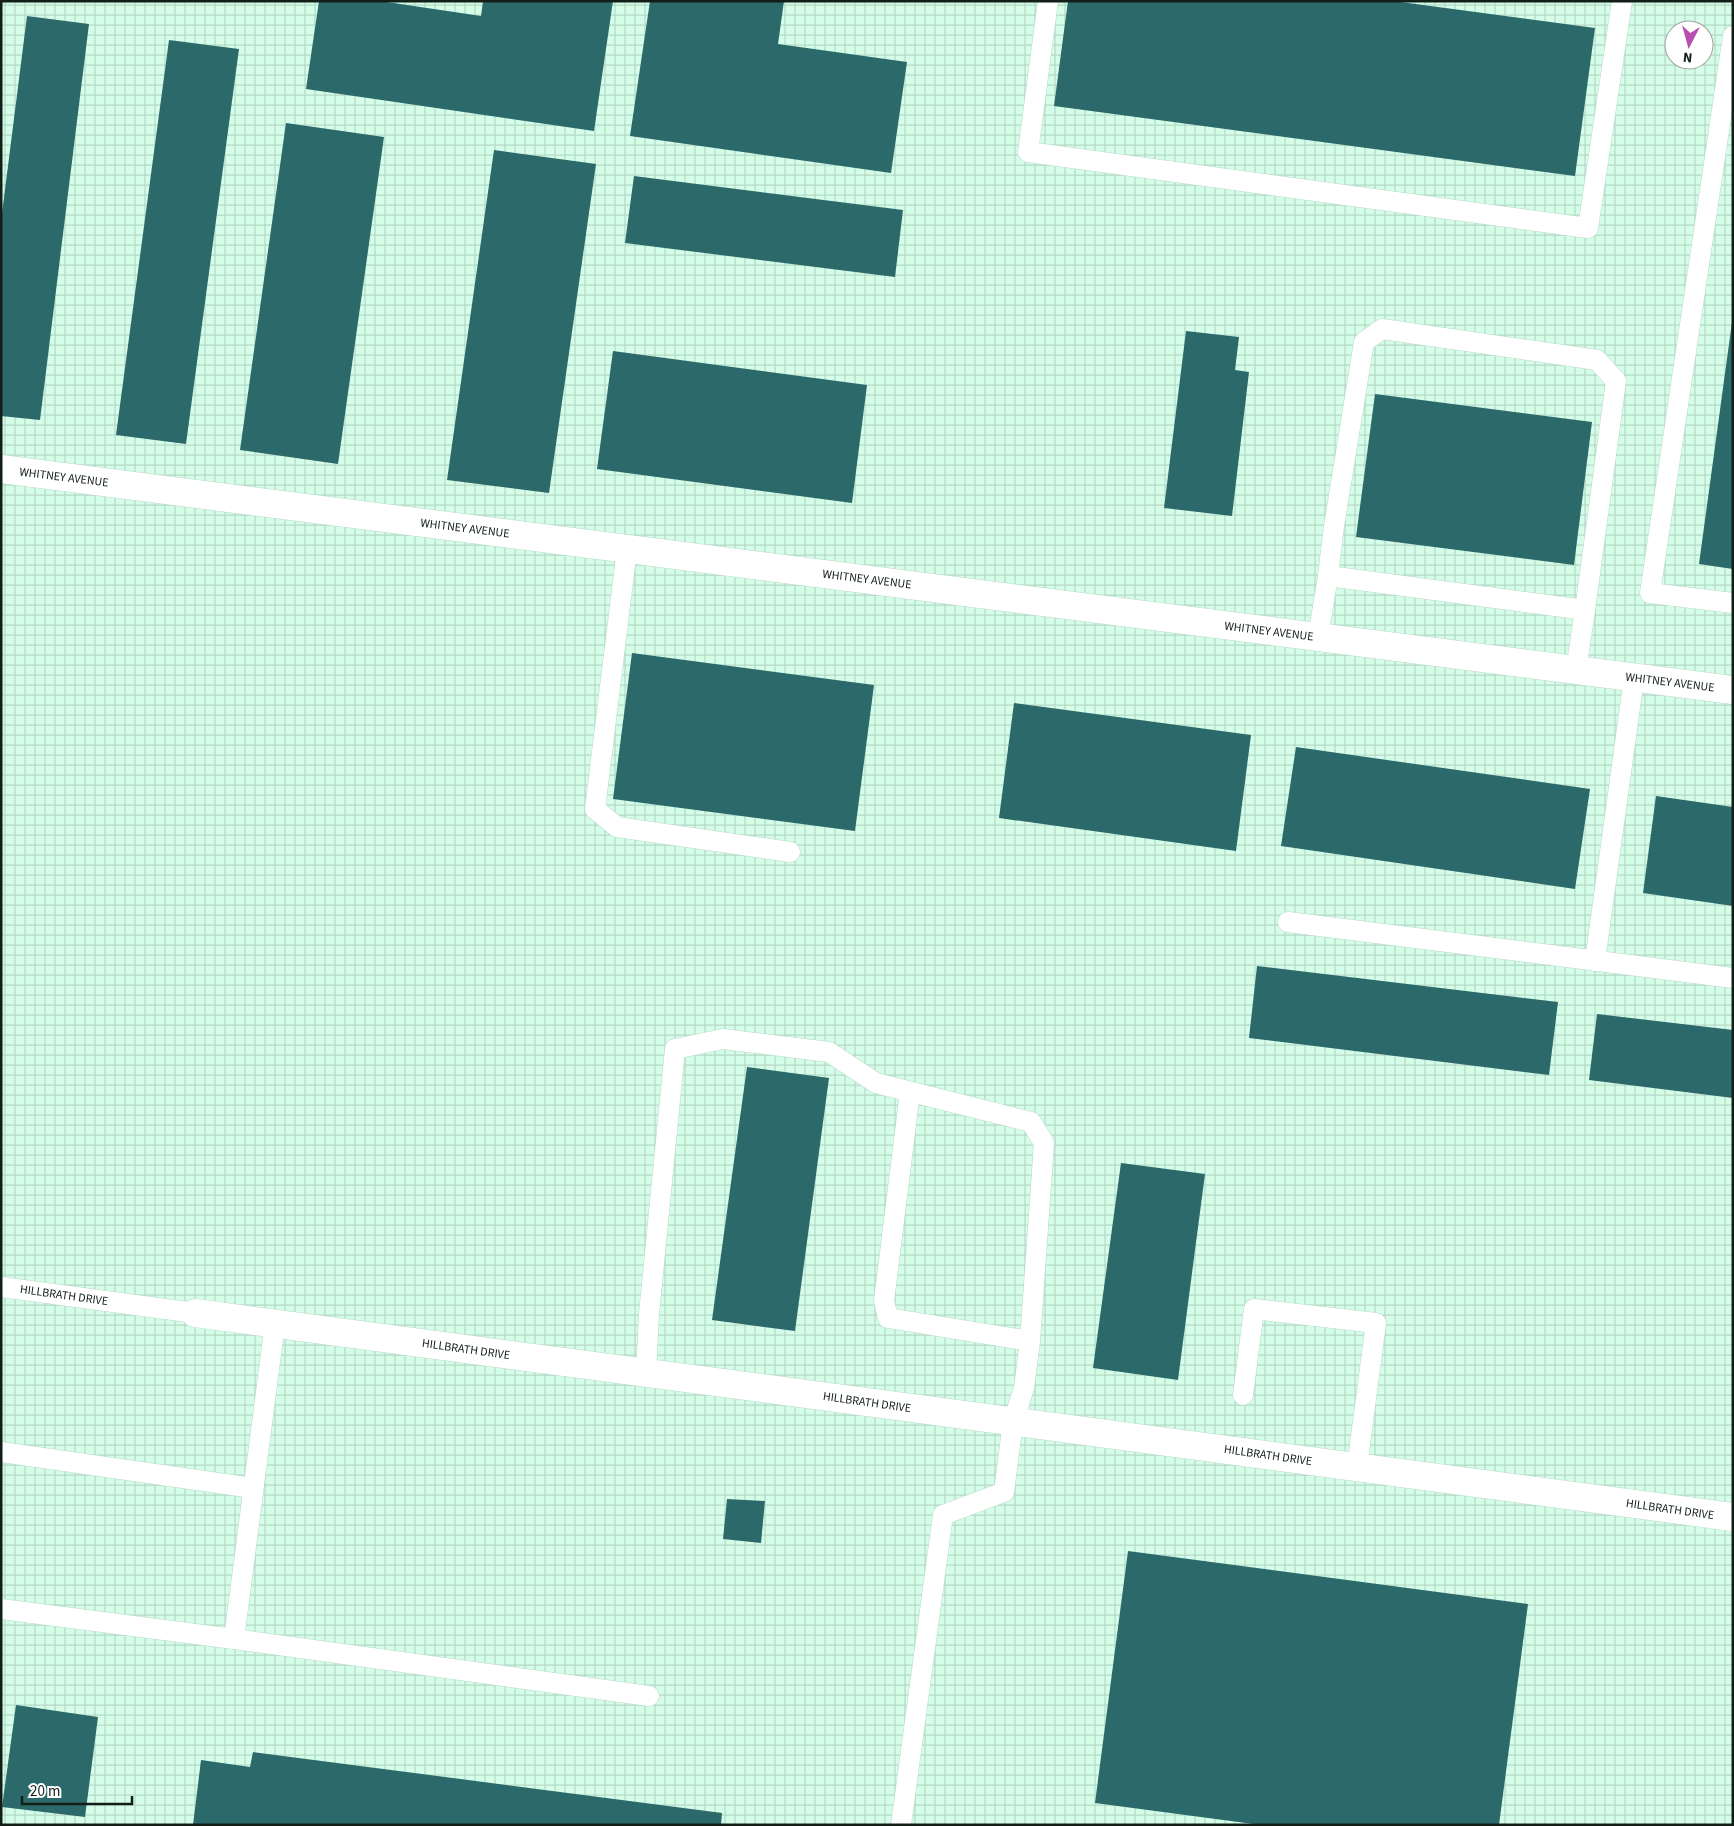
<svg xmlns="http://www.w3.org/2000/svg" width="1734" height="1826" font-family="'Source Sans 3',sans-serif">
<style>
.industrial{fill:url(#industrial-grid);fill-rule:evenodd}
.building{fill:#2c696a}
.lines{fill:none;stroke-linecap:round;stroke-linejoin:round}
.service-casing{stroke:#badac9;stroke-width:21}
.minor-casing{stroke:#badac9;stroke-width:29}
.service{stroke:#fff;stroke-width:20}
.minor{stroke:#fff;stroke-width:28}
.labels{text-anchor:middle;stroke-width:5;stroke-linejoin:round;paint-order:stroke}
.street-label{font-size:12px;fill:#121e18;stroke:#fff}
</style>
<defs>
<pattern id="industrial-grid" width="8" height="8" patternUnits="userSpaceOnUse" patternTransform="scale(1.25)"><rect width="8" height="8" fill="#d5fee9"/><path d="M0 4h8M4 0v8" fill="none" stroke="#b6d9c7"/></pattern>
</defs>
<rect width="100%" height="100%" fill="#f1fef7"/>
<path class="industrial" d="M1 1H1733V1825H1ZM1674 30H1704V60H1674Z"/>
<g class="building">
<path d="M319 1H380L481 16 483 1H613L594 131 306 89Z"/>
<path d="M650 1H784L778 44 907 62 891 173 630 136Z"/>
<path d="M1068 1H1393L1595 28 1575 176 1054 106Z"/>
<path d="M27 16 89 24 40 420 1 416V221Z"/>
<path d="M169 40 239 49 186 444 116 435Z"/>
<path d="M286 123 384 137 338 464 240 450Z"/>
<path d="M494 150 596 164 549 493 447 480Z"/>
<path d="M634 176 903 210 895 277 625 243Z"/>
<path d="M1732 322H1733V569L1699 564Z"/>
<path d="M1186 331 1239 337 1235 370 1249 372 1232 516 1164 508Z"/>
<path d="M613 351 867 385 852 503 597 469Z"/>
<path d="M1375 394 1592 422 1574 565 1356 537Z"/>
<path d="M632 653 874 685 855 831 613 799Z"/>
<path d="M1014 703 1251 735 1236 851 999 818Z"/>
<path d="M1296 747 1590 789 1575 889 1281 846Z"/>
<path d="M1656 796 1733 807V906L1643 893Z"/>
<path d="M1257 966 1558 1002 1549 1075 1249 1038Z"/>
<path d="M1597 1014 1733 1030V1098L1589 1080Z"/>
<path d="M747 1067 829 1078 795 1331 712 1320Z"/>
<path d="M1121 1163 1205 1174 1178 1380 1093 1368Z"/>
<path d="M727 1499 765 1501 761 1543 723 1539Z"/>
<path d="M1128 1551 1528 1604 1499 1825H1261L1095 1803Z"/>
<path d="M16 1705 98 1717 85 1817 2 1807Z"/>
<path d="M253 1752 722 1813 721 1825H193L201 1760 250 1767Z"/>
</g>
<g class="lines">
<g class="service-casing">
<g id="service">
<path d="M1048 1 1028 152 1588 228 1622 1"/>
<path d="M1733 36 1650 593 1733 603"/>
<path d="M627 549 595 809 617 827 790 852"/>
<path d="M1328 576 1334 526 1364 342 1382 329 1597 360 1616 381 1585 610"/>
<path d="M1318 637 1328 576 1585 610 1576 670"/>
<path d="M1288 922 1733 978"/>
<path d="M1595 961 1634 678"/>
<path d="M910 1092 884 1301 888 1318 1030 1341"/>
<path d="M1 1287 195 1313"/>
<path d="M275 1323 234 1639 649 1696"/>
<path d="M646 1373 649 1314 675 1049 723 1039 829 1052 876 1083 1031 1122 1044 1143 1030 1341 1024 1388 1013 1422 1004 1492 943 1515 901 1825"/>
<path d="M1243 1395 1254 1309 1376 1323 1357 1467"/>
<path d="M1 1452 253 1488"/>
<path d="M1 1609 234 1639"/>
</g>
</g>
<g class="minor-casing">
<g id="minor">
<path d="M1 469 1733 690"/>
<path d="M195 1313 1733 1517"/>
</g>
</g>
<use href="#service" class="service"/>
<use href="#minor" class="minor"/>
</g>
<g class="labels">
<g class="street-label">
<text transform="translate(64 477) rotate(7)" y="4">WHITNEY AVENUE</text>
<text transform="translate(465 528) rotate(7)" y="4">WHITNEY AVENUE</text>
<text transform="translate(867 579) rotate(7)" y="4">WHITNEY AVENUE</text>
<text transform="translate(1269 631) rotate(7)" y="4">WHITNEY AVENUE</text>
<text transform="translate(1670 682) rotate(7)" y="4">WHITNEY AVENUE</text>
<text transform="translate(64 1295) rotate(8)" y="4">HILLBRATH DRIVE</text>
<text transform="translate(466 1349) rotate(8)" y="4">HILLBRATH DRIVE</text>
<text transform="translate(867 1402) rotate(8)" y="4">HILLBRATH DRIVE</text>
<text transform="translate(1268 1455) rotate(8)" y="4">HILLBRATH DRIVE</text>
<text transform="translate(1670 1509) rotate(8)" y="4">HILLBRATH DRIVE</text>
</g>
</g>
<rect width="1734" height="1826" fill="none" stroke="#121e18" stroke-width="5"/>
<g transform="translate(1689 45) rotate(186)"><circle r="24" fill="#ffffff" stroke="#a0a5a3"/>
<path d="M0-4L9 19L0 12L-9 19Z" fill="#b84eb0"/>
<text y="-8" font-size="14" font-weight="bold" text-anchor="middle" fill="#121e18">N</text>
</g>
<path d="M22 1796v8h110v-8" fill="none" stroke="#121e18" stroke-width="2.5"/>
<text x="30" y="1796" font-size="15" fill="#121e18" stroke="#ffffff" stroke-width="4" paint-order="stroke">20 m</text>
</svg>
